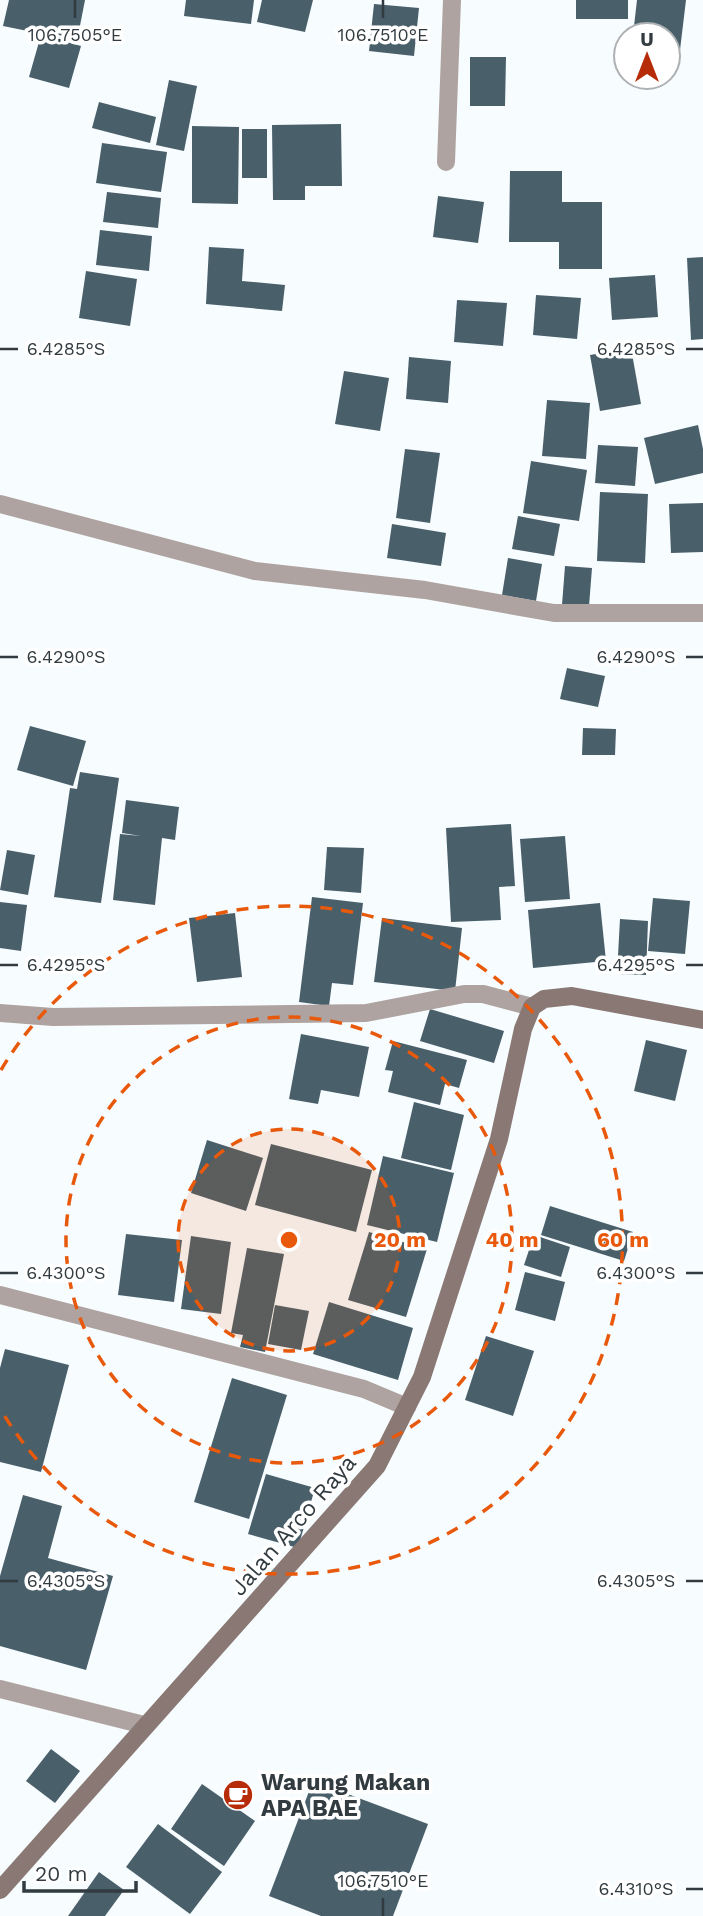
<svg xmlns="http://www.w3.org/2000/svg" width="703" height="1916" font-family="'Work Sans',sans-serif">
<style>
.building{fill:#495f6a}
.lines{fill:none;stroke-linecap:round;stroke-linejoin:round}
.street{stroke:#aea3a0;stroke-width:18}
.secondary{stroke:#897874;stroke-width:18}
.ticks{fill:none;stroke:#313b40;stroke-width:2.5}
.ring{fill:none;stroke:#e8590c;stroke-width:3.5;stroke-dasharray:12 9}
.labels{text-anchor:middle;stroke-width:7;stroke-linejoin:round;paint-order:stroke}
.street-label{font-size:23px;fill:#313b40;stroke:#fff}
.poi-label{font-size:23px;font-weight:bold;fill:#313b40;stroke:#fff;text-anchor:start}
.ticks-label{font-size:18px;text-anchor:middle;fill:#313b40;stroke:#fff;stroke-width:7;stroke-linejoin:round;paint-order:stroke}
.centre{fill:#e8590c;stroke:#fff;stroke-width:3.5}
.ring-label{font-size:21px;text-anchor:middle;font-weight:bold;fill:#e8590c;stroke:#fff;stroke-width:7;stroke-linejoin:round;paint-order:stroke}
</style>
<rect width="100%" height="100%" fill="#f7fcff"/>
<g class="building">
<path d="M9 0H85L77 41 3 26Z"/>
<path d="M186 0H254L251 24 184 16Z"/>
<path d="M262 0H313L305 32 257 22Z"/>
<rect x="576" y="0" width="52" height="19"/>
<path d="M637 0H686L680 50 668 49V35H633Z"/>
<path d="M374 4 419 8 414 56 369 51Z"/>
<path d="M41 35 81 46 69 88 29 77Z"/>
<path d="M470 57H506L505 106H470Z"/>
<path d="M169 80 197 86 184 151 156 145Z"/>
<path d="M99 102 156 117 150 143 92 128Z"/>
<path d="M341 124 342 186H305V200H273L272 125Z"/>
<path d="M192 126 239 127 238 204 192 203Z"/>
<rect x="242" y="129" width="25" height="49"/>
<path d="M102 143 167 152 161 192 96 183Z"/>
<path d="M510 171H562V202H602V269H559V242H509Z"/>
<path d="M107 192 161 198 158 228 103 222Z"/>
<path d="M438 196 484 202 478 243 433 237Z"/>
<path d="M100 230 152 236 149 271 96 265Z"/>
<path d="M209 247 244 249 242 281 285 285 282 311 206 304Z"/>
<path d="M703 257V339L691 340 687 258Z"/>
<path d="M86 271 137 279 130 326 79 318Z"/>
<path d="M655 275 658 317 612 320 609 278Z"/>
<path d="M536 295 581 298 577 339 533 335Z"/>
<path d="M457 300 507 303 503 346 454 342Z"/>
<path d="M631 348 641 404 600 411 590 355Z"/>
<path d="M409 357 451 361 448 403 406 399Z"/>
<path d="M344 371 389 378 380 431 335 424Z"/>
<path d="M547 400 590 403 586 459 542 456Z"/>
<path d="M698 425 703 449V473L655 484 644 438Z"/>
<path d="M598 445 638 447 635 486 595 483Z"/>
<path d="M405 449 440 453 430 523 396 518Z"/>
<path d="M531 461 587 470 579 521 523 513Z"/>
<path d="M600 492 648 494 645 563 597 561Z"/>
<path d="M703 503V552L671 553 669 504Z"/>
<path d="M518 516 560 524 554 556 512 549Z"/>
<path d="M392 524 446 533 441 566 387 558Z"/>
<path d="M508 558 542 564 536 601 502 595Z"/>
<path d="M565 566 592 568 589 606 562 605Z"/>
<path d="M567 668 605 676 598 707 560 699Z"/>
<path d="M30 726 86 741 73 786 17 770Z"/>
<path d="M583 728 616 729 615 755H582Z"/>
<path d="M80 772 119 778 101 903 54 897 70 788 77 789Z"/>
<path d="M126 800 179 807 175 840 162 838 155 905 113 900 120 834 141 836 122 833Z"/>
<path d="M511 824 515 886 499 887 501 920 451 922 446 828Z"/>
<path d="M565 836 570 899 525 902 520 839Z"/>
<path d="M327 847 364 848 361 893 324 890Z"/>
<path d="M7 850 35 855 28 895 0 890Z"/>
<path d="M312 897 363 903 353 985 332 983 329 1006 299 1002Z"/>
<path d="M653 898 690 901 685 954 648 951Z"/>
<path d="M0 902 27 905 21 951 0 948Z"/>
<path d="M600 903 606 961 533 968 528 910Z"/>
<path d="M235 913 242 977 197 982 189 918Z"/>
<path d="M382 918 462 928 455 991 374 982Z"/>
<path d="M620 919 648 921 646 975 617 974Z"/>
<path d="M430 1009 504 1031 494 1063 420 1041Z"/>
<path d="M301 1034 369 1047 359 1097 321 1090 318 1104 289 1099Z"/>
<path d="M646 1040 687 1050 675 1101 634 1091Z"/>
<path d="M393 1041 467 1060 459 1088 445 1084 440 1105 388 1092 393 1071 385 1070Z"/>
<path d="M414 1102 464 1115 451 1170 401 1158Z"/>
<path d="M207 1140 263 1158 246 1211 191 1193Z"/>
<path d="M271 1144 372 1170 356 1232 255 1205Z"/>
<path d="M383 1156 454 1173 437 1242 367 1225Z"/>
<path d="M550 1206 633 1232 624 1261 541 1235Z"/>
<path d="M369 1232 427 1249 406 1317 348 1300Z"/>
<path d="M126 1234 182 1240 174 1302 118 1295Z"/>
<path d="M534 1235 570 1247 561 1277 524 1265Z"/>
<path d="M191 1236 231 1242 221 1314 181 1309Z"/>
<path d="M247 1248 284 1254 265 1352 240 1347 243 1335 231 1333Z"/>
<path d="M525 1272 565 1282 555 1321 515 1310Z"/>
<path d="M329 1302 413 1328 398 1380 313 1354Z"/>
<path d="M275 1305 309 1311 301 1350 268 1344Z"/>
<path d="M486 1336 534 1351 513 1416 465 1400Z"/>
<path d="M5 1349 69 1365 41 1472 0 1462V1368Z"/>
<path d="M232 1378 287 1395 249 1519 194 1502Z"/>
<path d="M266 1474 315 1488 298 1548 248 1534Z"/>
<path d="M23 1495 62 1506 48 1558 113 1576 86 1670 0 1646V1576Z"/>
<path d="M51 1749 80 1771 55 1803 26 1781Z"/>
<path d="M313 1781 428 1824 393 1916H321L269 1896Z"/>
<path d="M202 1784 255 1821 224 1866 171 1829Z"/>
<path d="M158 1824 222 1872 190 1914 126 1867Z"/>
<path d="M99 1872 124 1890 105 1916H68Z"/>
</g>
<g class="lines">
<g class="street">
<path d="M446 162 452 0"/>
<path d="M0 504 255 571 425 590 554 613H703"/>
<path d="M0 1013 53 1017 366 1013 464 994H483L532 1007"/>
<path d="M0 1295 364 1389 407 1407"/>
<path d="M0 1689 144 1725"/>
</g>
<path class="secondary" d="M0 1890 377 1466 422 1377 499 1139 523 1029 532 1007 544 999 572 996 703 1020"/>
</g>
<path class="ticks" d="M75 0V18M383 0V18M0 349H18M686 349H703M0 657H18M686 657H703M0 965H18M686 965H703M0 1273H18M686 1273H703M0 1581H18M686 1581H703M686 1889H703M383 1898V1916"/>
<circle cx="289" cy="1240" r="111" fill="#e8590c" fill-opacity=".12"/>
<g class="ring">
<circle cx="289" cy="1240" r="111"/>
<circle cx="289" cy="1240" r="223"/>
<path d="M1 1070A334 334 0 1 1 1 1410"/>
</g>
<defs>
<g id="cafe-disc" transform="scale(1.575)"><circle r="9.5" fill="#b72c08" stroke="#fff"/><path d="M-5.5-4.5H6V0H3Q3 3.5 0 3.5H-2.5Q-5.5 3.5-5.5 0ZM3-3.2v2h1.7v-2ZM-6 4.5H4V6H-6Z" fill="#fff"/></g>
</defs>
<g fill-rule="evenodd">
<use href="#cafe-disc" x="238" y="1795"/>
</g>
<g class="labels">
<g class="street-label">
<text transform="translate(293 1525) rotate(-49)" y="8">Jalan Arco Raya</text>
</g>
<g class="poi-label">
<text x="261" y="1790">Warung Makan<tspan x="261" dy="26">APA BAE</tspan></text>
</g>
</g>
<g class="ticks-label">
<text x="75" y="41">106.7505°E</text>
<text x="383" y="41">106.7510°E</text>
<text x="66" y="355">6.4285°S</text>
<text x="636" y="355">6.4285°S</text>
<text x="66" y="663">6.4290°S</text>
<text x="636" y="663">6.4290°S</text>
<text x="66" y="971">6.4295°S</text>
<text x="636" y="971">6.4295°S</text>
<text x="66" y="1279">6.4300°S</text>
<text x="636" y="1279">6.4300°S</text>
<text x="66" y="1587">6.4305°S</text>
<text x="636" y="1587">6.4305°S</text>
<text x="383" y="1887">106.7510°E</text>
<text x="636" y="1895">6.4310°S</text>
</g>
<circle cx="289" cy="1240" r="10" class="centre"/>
<g class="ring-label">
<text x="400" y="1247">20 m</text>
<text x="512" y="1247">40 m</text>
<text x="623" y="1247">60 m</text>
</g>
<g transform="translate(647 56)"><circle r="33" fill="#ffffff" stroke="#adb1b3" stroke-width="2"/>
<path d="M0-5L12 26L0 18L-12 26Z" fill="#b72c08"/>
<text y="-10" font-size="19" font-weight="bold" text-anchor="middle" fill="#313b40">U</text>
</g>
<path d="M24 1881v10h112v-10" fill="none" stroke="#313b40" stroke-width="3.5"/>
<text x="35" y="1881" font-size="21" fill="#313b40" stroke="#ffffff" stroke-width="5" paint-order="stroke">20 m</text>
</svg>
